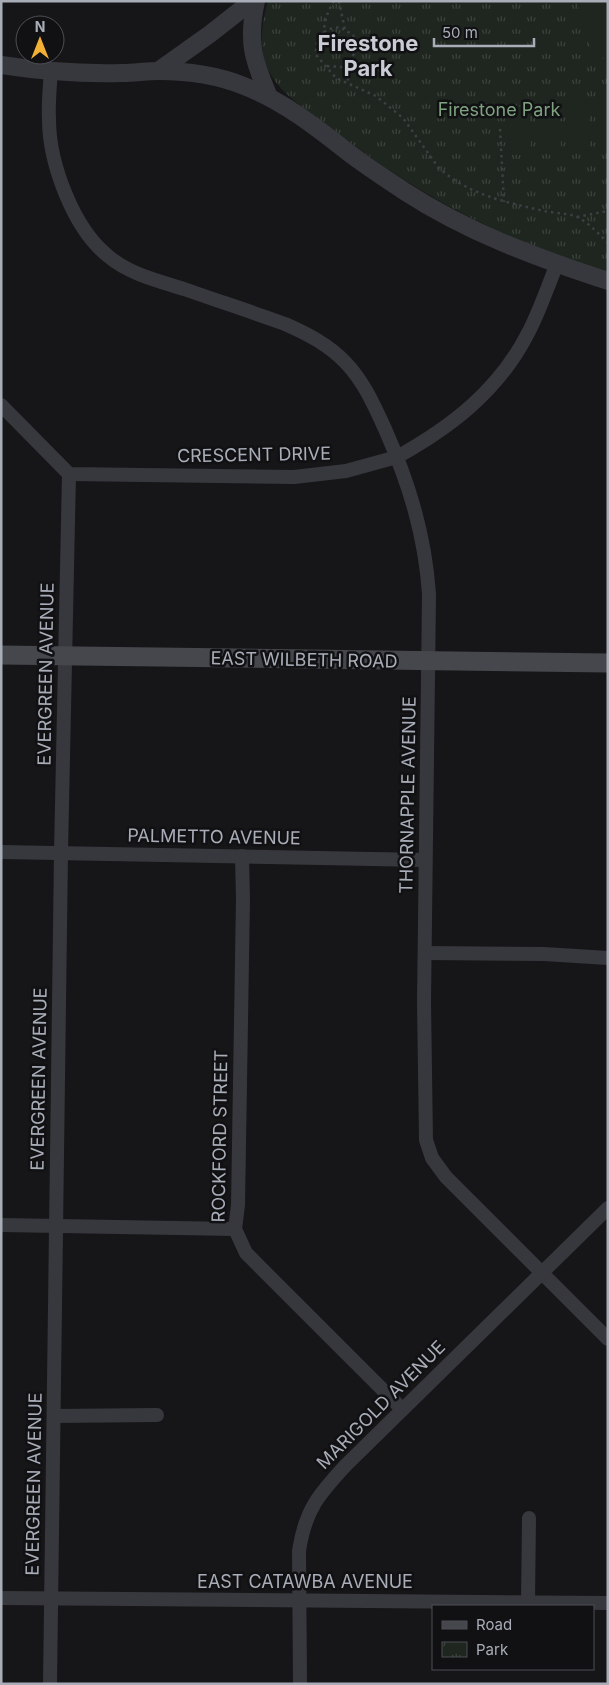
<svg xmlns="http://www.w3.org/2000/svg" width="609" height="1685" font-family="Inter,sans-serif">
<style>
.park{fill:url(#park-tufts)}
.pitch{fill:#1e261f}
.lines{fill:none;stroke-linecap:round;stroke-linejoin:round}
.path{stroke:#3d3f44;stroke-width:2.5;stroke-dasharray:2.5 4;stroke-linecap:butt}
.minor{stroke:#37383d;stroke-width:14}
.tertiary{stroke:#37383d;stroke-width:18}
.secondary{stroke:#45474d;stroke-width:19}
.labels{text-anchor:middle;stroke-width:5;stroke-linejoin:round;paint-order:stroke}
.park-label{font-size:18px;fill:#7fa381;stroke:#111113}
.street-label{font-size:18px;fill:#a8adb8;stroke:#111113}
.district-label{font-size:22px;font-weight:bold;fill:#c9ccd4;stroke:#111113}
</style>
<defs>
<pattern id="park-tufts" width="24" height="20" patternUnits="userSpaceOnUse" patternTransform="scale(1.25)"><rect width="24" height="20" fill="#1e261f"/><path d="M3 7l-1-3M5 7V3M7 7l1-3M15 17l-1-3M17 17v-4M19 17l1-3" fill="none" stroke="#3c433d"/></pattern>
</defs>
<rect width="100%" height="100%" fill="#161618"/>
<path class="park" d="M269 1H608V272C569 259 531 247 494 229 433 201 377 164 324 123 305 108 279 93 269 71 258 47 261 29 267 4Z"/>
<g class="pitch">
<path d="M577 1H608V61L592 50 585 32Z"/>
<path d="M608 102V149L597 150 596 103Z"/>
<path d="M588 103 590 150 568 152 565 104Z"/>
<path d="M537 105H559L561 152 539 153Z"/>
<path d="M529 106 531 154 509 155 507 107Z"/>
</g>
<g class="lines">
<g class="path">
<path d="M334 1C328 11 324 21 324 32 316 39 316 45 316 55L336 78 376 96 403 118 438 167C468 195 506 202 544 211 554 213 565 213 575 216 587 221 599 234 608 243"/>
<path d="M339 1 345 30 353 35 356 44 355 52 348 64V82"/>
<path d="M324 32 329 29 340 27 345 30"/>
<path d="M327 66 342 67 348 64"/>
<path d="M500 129 504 202"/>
<path d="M577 217 608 211"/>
</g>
<g class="minor">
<path d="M51 70C50 86 48 103 49 119 49 163 73 228 108 256 129 274 158 281 184 289 218 301 252 312 285 324 308 334 329 345 346 363 364 382 374 405 385 429 409 483 425 535 429 594L424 1002 426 1140 432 1158 446 1177 608 1339"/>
<path d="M1 405 69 474 294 477 346 471 397 457C451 427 498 391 527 335 539 313 547 288 557 264"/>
<path d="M1 852 425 860"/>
<path d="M242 856 243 899 238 1205 235 1229 246 1253 402 1409"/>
<path d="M425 953 544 954 608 958"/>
<path d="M1 1225 235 1229"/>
<path d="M54 1416 157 1415"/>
<path d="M1 1598 608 1603"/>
<path d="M528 1602 529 1518"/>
<path d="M50 1684 61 852 69 474"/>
<path d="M300 1684 299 1551C305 1510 319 1494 346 1465L608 1208"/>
</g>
<g class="tertiary">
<path d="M256 1C247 42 253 59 269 97"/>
<path d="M1 65C40 71 82 74 122 73 134 73 147 71 159 71 188 71 217 75 244 86 283 101 316 127 349 153 366 166 386 179 404 191 467 232 537 258 608 281"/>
<path d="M158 71 210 34 252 1"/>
</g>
<path class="secondary" d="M1 655 608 663"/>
</g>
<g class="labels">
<g class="park-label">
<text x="499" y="116">Firestone Park</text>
</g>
<g class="street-label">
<text transform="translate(254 455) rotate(-1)" y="6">CRESCENT DRIVE</text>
<text transform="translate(304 660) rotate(1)" y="6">EAST WILBETH ROAD</text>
<text transform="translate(46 674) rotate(-89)" y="6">EVERGREEN AVENUE</text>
<text transform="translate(408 795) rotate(-89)" y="6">THORNAPPLE AVENUE</text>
<text transform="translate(214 837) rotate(1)" y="6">PALMETTO AVENUE</text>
<text transform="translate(39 1079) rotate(-89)" y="6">EVERGREEN AVENUE</text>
<text transform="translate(220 1136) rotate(-89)" y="6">ROCKFORD STREET</text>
<text transform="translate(381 1405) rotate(-45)" y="6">MARIGOLD AVENUE</text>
<text transform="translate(34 1484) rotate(-89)" y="6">EVERGREEN AVENUE</text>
<text x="305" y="1588">EAST CATAWBA AVENUE</text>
</g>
<g class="district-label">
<text x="368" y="51">Firestone<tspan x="368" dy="25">Park</tspan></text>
</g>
</g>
<rect width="609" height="1685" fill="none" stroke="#a8adb8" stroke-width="5"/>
<rect x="432" y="1605" width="162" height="65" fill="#111113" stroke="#4d4f55"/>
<rect x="442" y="1621" width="25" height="8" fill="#45474d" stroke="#4d4f55"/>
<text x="476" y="1630" font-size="15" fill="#a8adb8">Road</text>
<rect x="442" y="1642" width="25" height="15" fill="url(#park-tufts)" stroke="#4d4f55"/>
<text x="476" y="1655" font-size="15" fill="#a8adb8">Park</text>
<g transform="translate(40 40)"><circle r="24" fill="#111113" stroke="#4d4f55"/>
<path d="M0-4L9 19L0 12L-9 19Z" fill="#f2b134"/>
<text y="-8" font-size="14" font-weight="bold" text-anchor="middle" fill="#a8adb8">N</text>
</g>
<path d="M434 38v8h100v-8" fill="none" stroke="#a8adb8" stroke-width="2.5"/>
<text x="442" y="38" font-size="15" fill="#a8adb8" stroke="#111113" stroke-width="4" paint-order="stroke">50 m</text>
</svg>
